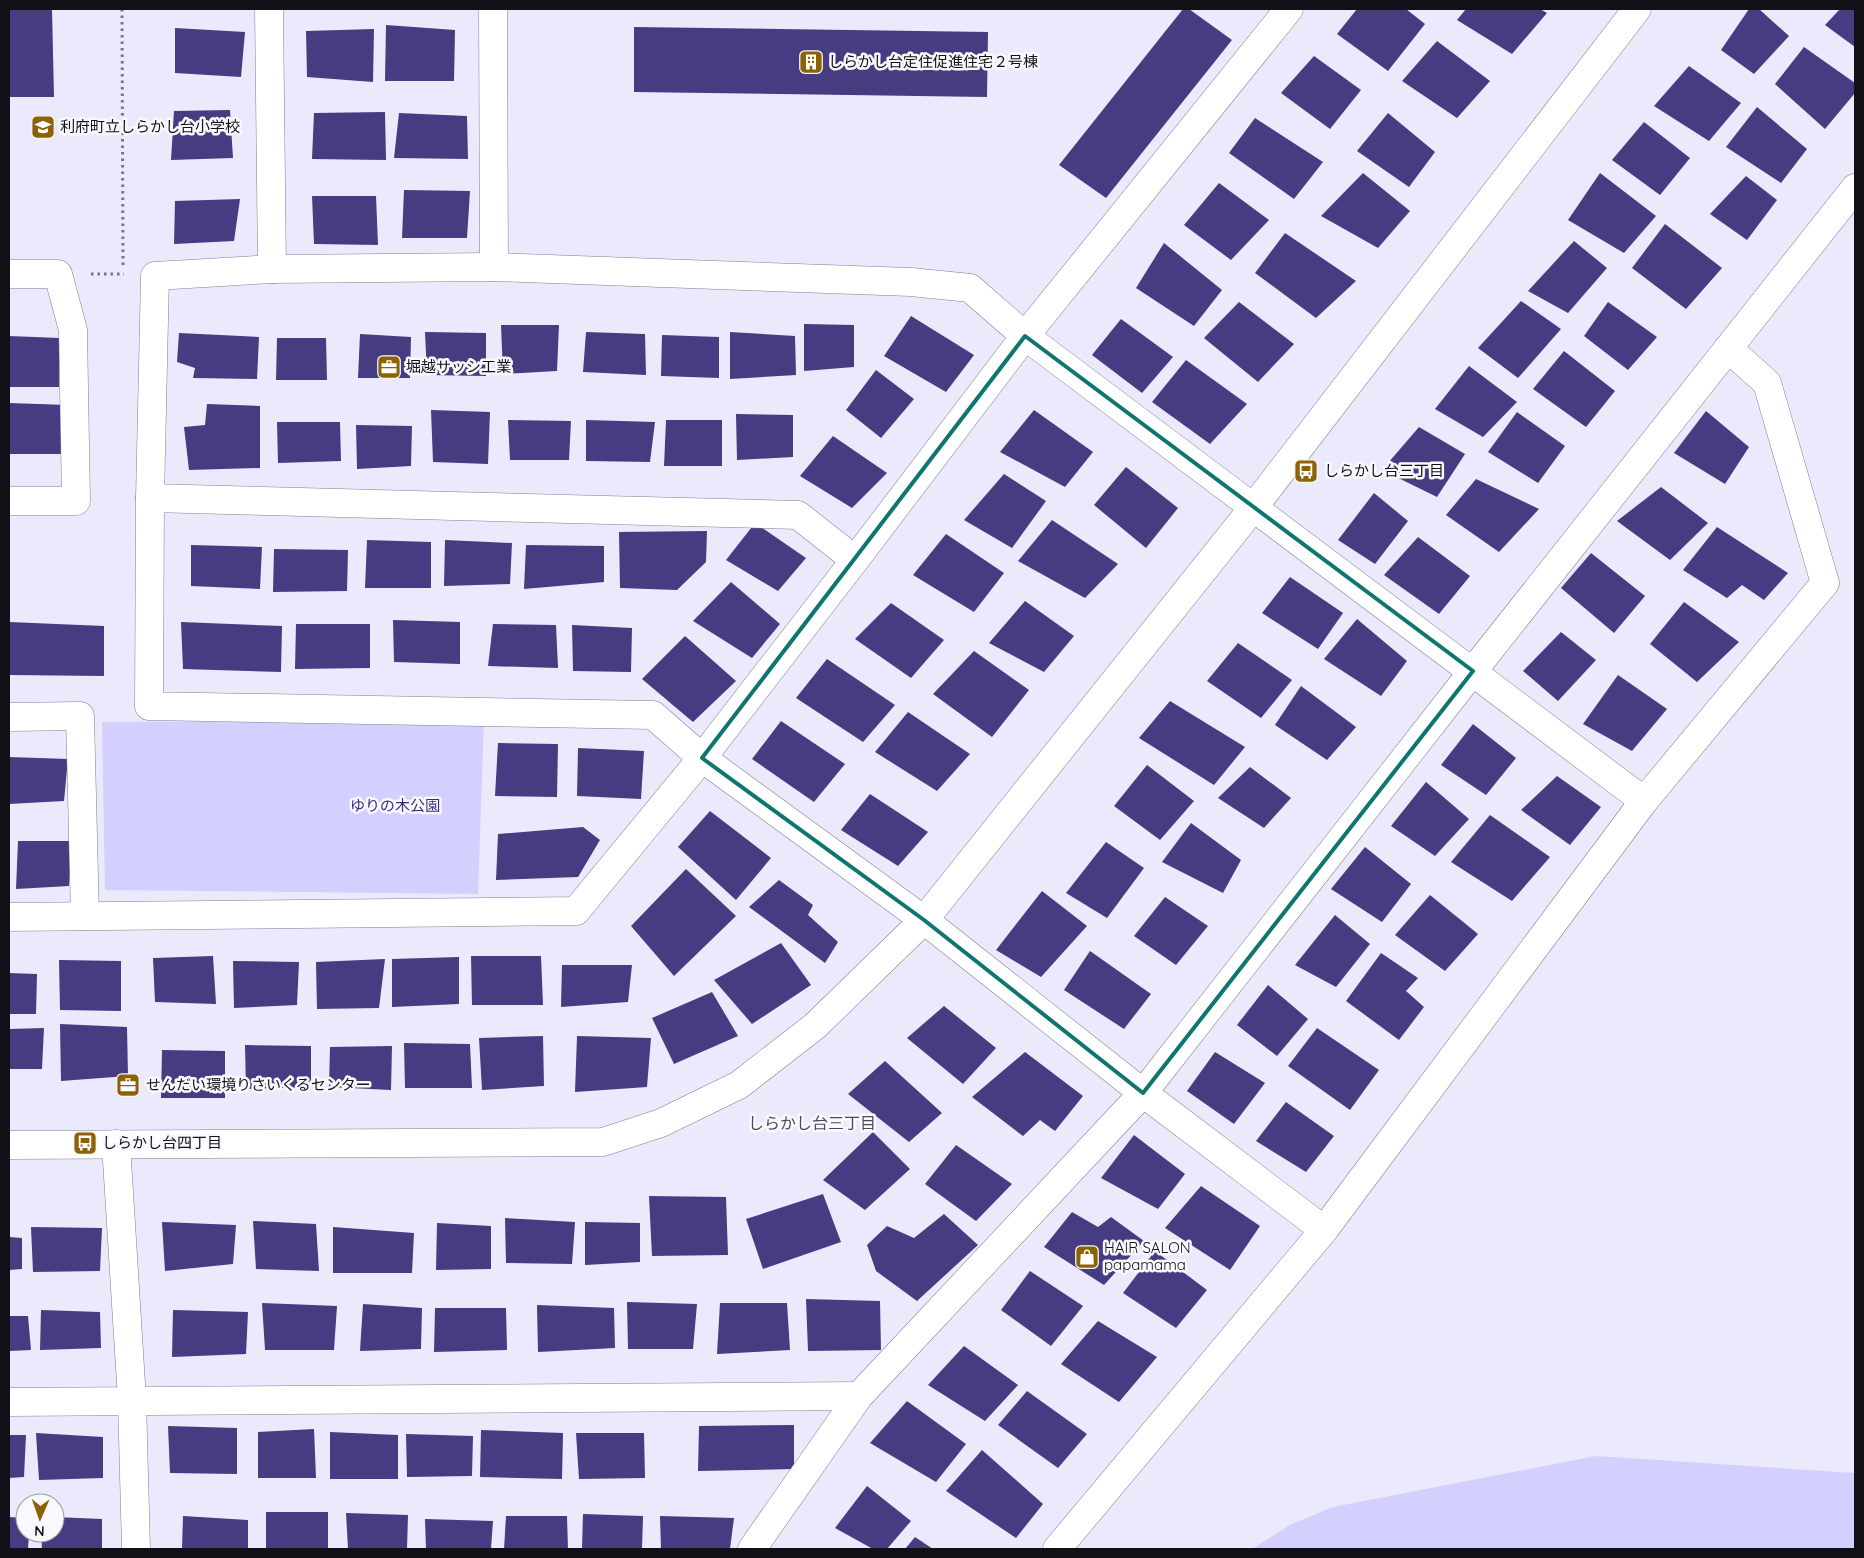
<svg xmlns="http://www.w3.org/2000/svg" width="1864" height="1558" font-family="Quicksand,'Noto Sans JP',sans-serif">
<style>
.green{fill:#d3d0ff}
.building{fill:#473b82}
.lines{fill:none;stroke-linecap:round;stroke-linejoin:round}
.minor-casing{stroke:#807f93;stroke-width:29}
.tertiary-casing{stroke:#807f93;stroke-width:29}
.path{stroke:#767581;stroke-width:3;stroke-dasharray:2.5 4;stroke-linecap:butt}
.minor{stroke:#fff;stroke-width:28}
.tertiary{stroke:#fff;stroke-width:28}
.marked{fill:none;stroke:#0f766e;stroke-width:4;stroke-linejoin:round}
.labels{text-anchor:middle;stroke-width:5;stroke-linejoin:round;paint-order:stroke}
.poi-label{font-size:15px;fill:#101017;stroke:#f9f9fd;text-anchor:start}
.park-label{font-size:15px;fill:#3f2985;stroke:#f9f9fd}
.neighbourhood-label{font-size:16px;fill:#4b4a5c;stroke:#f9f9fd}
</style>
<rect width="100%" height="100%" fill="#ebeafc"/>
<g class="green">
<path d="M484 720 478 894 105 890 102 722Z"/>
<path d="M1596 1456 1855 1473V1549H1252L1290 1525 1333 1507Z"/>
</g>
<g class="building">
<path d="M9 9H52L54 97H9Z"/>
<path d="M1183 9H1189L1232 40 1106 198 1059 165Z"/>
<path d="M1357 9H1406L1425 24 1388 71 1337 34Z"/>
<path d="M1466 9H1540L1547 13 1512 54 1457 20Z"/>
<path d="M1749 9H1759L1789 36 1754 74 1721 50Z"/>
<path d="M1840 9H1855V47L1825 25Z"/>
<path d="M386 25 455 30 454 81H385Z"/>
<path d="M634 27 988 32 987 97 634 92Z"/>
<path d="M175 28 245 32 241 77 175 73Z"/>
<path d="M374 29 373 82 307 77 306 31Z"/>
<path d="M1437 41 1490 81 1457 118 1402 81Z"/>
<path d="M1804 47 1855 83V93L1825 129 1775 84Z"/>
<path d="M1314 56 1361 90 1330 129 1281 93Z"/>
<path d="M1689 66 1741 103 1709 141 1654 106Z"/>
<path d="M1757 107 1807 149 1781 183 1726 147Z"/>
<path d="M230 110 233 158 171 160 174 111Z"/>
<path d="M385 112 386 160 312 159 314 113Z"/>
<path d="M399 113 467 116 468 159 394 158Z"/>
<path d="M1388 113 1435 152 1409 187 1357 151Z"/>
<path d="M1255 118 1323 162 1294 199 1229 153Z"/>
<path d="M1644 122 1690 158 1660 195 1612 160Z"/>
<path d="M1363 173 1410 211 1378 248 1321 216Z"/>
<path d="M1600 173 1656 216 1624 253 1568 220Z"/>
<path d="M1746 176 1777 200 1747 240 1710 214Z"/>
<path d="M1219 183 1269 220 1231 260 1184 225Z"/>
<path d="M404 190 470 191 467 238H402Z"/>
<path d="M312 196H376L378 245 314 244Z"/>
<path d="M240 199 234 241 174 244 175 201Z"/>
<path d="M1665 224 1722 268 1686 309 1632 268Z"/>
<path d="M1285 233 1356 281 1316 318 1255 273Z"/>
<path d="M1574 241 1607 268 1568 313 1528 291Z"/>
<path d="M1164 243 1222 290 1194 326 1136 288Z"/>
<path d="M1521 301 1561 329 1518 378 1478 348Z"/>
<path d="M1239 302 1294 344 1258 382 1204 338Z"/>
<path d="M1608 302 1657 337 1628 370 1584 336Z"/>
<path d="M911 316 974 355 946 392 884 356Z"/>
<path d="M1121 319 1173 357 1142 393 1092 355Z"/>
<path d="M804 324 854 325V367L804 371Z"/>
<path d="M501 325H559L557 371 503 374Z"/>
<path d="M425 332 486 333V376L427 375Z"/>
<path d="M586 332 645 334 646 375 583 372Z"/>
<path d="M730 332 795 336 796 375 730 379Z"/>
<path d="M179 333 259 337 257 379 193 378 195 368 177 362Z"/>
<path d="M360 334 411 337 410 378H358Z"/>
<path d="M662 335 719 337V378L661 376Z"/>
<path d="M9 336 60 338 59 387H9Z"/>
<path d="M277 338H326L327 380H276Z"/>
<path d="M1564 351 1615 391 1586 427 1533 389Z"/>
<path d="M1186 360 1247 404 1210 444 1152 402Z"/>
<path d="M1469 366 1517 402 1483 437 1435 409Z"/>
<path d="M876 370 914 399 881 438 846 410Z"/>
<path d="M9 403 68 405 64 454H9Z"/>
<path d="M207 404 260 406V468L189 470 184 427 205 425Z"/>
<path d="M431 410 490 412 488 464 433 462Z"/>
<path d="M1034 410 1093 452 1065 487 1000 452Z"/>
<path d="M1706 411 1749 447 1725 484 1674 453Z"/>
<path d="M1517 412 1565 446 1538 483 1488 452Z"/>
<path d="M736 414 793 415V457L737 460Z"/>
<path d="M508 420 571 421 569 460H510Z"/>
<path d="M586 420 655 422 650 462 586 461Z"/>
<path d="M666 420H722V466H664Z"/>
<path d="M277 422H340L341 461 278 463Z"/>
<path d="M356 425 412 426 411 466 357 469Z"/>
<path d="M1419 427 1465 454 1437 497 1382 470Z"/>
<path d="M833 436 887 473 852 508 800 476Z"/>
<path d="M1126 467 1178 508 1146 548 1094 505Z"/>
<path d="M1004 474 1046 501 1012 548 964 520Z"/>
<path d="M1476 479 1539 509 1499 552 1446 515Z"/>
<path d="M1661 487 1708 523 1670 560 1617 521Z"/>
<path d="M1374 493 1408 521 1375 564 1338 540Z"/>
<path d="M1052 520 1118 564 1085 598 1018 561Z"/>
<path d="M755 523 806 558 778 591 726 560Z"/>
<path d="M1717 527 1788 573 1764 600 1742 585 1727 598 1683 570Z"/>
<path d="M707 531 706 562 677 590 620 588 619 532Z"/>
<path d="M946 534 1004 573 974 612 913 575Z"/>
<path d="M1418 537 1470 576 1439 614 1384 575Z"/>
<path d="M367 540 431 542V588H365Z"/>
<path d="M445 540 512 543 510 584 444 586Z"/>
<path d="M191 545 262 547 260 589 191 586Z"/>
<path d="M526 545 604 546V582L524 589Z"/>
<path d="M274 549 348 550 347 591 273 592Z"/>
<path d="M1591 553 1645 596 1614 633 1561 588Z"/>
<path d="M1290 577 1343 613 1318 649 1262 613Z"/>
<path d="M731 582 780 624 752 658 693 621Z"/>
<path d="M1025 601 1074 636 1044 672 989 643Z"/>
<path d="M1684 602 1739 642 1697 682 1650 644Z"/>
<path d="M891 603 944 640 911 678 855 639Z"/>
<path d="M1357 619 1407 661 1381 696 1324 659Z"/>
<path d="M393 620 460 622V664L394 662Z"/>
<path d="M9 622 104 626V676L9 675Z"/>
<path d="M181 622 282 626 281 672 183 669Z"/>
<path d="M296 624H370V668L295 669Z"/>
<path d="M493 624 556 625 558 668 488 666Z"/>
<path d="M572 625 632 628 631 672 573 671Z"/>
<path d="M1561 632 1596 660 1558 701 1523 671Z"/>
<path d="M685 636 736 681 693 722 642 679Z"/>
<path d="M1238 643 1292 680 1261 718 1207 681Z"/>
<path d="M974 651 1029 690 992 737 933 694Z"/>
<path d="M827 659 895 705 863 742 796 698Z"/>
<path d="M1618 675 1667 709 1632 751 1583 724Z"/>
<path d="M1301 686 1356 727 1327 760 1275 725Z"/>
<path d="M1170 701 1245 747 1214 785 1139 738Z"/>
<path d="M908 712 970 754 937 791 875 752Z"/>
<path d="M781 721 845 764 814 802 752 759Z"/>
<path d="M1473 724 1516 758 1486 795 1441 765Z"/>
<path d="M498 743 558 744 557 797 495 796Z"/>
<path d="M578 748 644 751 641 799 577 796Z"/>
<path d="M9 757 68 759 64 801 9 804Z"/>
<path d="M1147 765 1194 801 1160 840 1114 806Z"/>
<path d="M1250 767 1291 798 1264 828 1218 798Z"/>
<path d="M1557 776 1601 807 1570 845 1521 810Z"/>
<path d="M1426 782 1469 819 1435 856 1391 826Z"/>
<path d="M870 794 928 832 898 866 841 830Z"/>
<path d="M710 811 771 858 736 900 678 847Z"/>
<path d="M1490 815 1550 857 1512 901 1451 862Z"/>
<path d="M1191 823 1241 860 1223 893 1162 862Z"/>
<path d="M583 827 600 840 578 877 496 880 498 834Z"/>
<path d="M18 841H72L69 886 16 889Z"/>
<path d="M1106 842 1144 868 1107 918 1066 893Z"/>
<path d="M1365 847 1411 884 1382 922 1331 889Z"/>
<path d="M686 869 736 916 674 976 631 926Z"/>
<path d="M779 880 813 905 808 915 838 942 825 963 749 907Z"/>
<path d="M1042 891 1087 926 1041 977 996 950Z"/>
<path d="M1430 895 1478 934 1445 971 1395 935Z"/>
<path d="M1165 897 1208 926 1176 965 1134 936Z"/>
<path d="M1335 915 1370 944 1336 987 1295 965Z"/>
<path d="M781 943 811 985 752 1024 714 980Z"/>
<path d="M1090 951 1151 994 1124 1029 1064 990Z"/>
<path d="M1381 953 1418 978 1406 991 1424 1007 1399 1040 1346 1001Z"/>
<path d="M213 956 216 1004 155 1002 153 958Z"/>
<path d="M471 956H541L543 1005H472Z"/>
<path d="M459 957V1004L392 1007V959Z"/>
<path d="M385 959 379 1008 317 1009 316 962Z"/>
<path d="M59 960 121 961V1011L60 1010Z"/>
<path d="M233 961 299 962 297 1005 234 1008Z"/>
<path d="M562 965H632L628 1002 561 1007Z"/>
<path d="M9 973 37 974 36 1014H9Z"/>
<path d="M1268 985 1308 1019 1277 1056 1237 1025Z"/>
<path d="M712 992 738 1036 674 1064 652 1018Z"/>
<path d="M944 1006 996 1048 963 1084 907 1038Z"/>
<path d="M60 1024 127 1027 128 1076 61 1081Z"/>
<path d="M44 1028 42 1069H9V1029Z"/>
<path d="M1317 1028 1379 1070 1350 1110 1288 1066Z"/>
<path d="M543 1036 544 1086 482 1090 479 1038Z"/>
<path d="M577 1036 651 1038 647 1087 575 1092Z"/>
<path d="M404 1043 470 1044 472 1088H405Z"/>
<path d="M245 1045 311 1046V1087L246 1089Z"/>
<path d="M392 1046 391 1090 329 1087 330 1047Z"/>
<path d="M162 1050 225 1051V1098H161Z"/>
<path d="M1025 1052 1083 1096 1055 1131 1040 1120 1023 1136 972 1097Z"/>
<path d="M1215 1052 1265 1083 1234 1124 1187 1091Z"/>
<path d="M885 1061 942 1113 909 1142 848 1094Z"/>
<path d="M1286 1102 1334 1136 1306 1172 1256 1141Z"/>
<path d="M873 1132 910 1169 865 1210 823 1180Z"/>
<path d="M1134 1135 1185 1174 1158 1209 1101 1178Z"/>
<path d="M956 1145 1012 1184 976 1221 925 1184Z"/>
<path d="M1201 1186 1260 1226 1230 1270 1165 1228Z"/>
<path d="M823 1194 841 1242 763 1269 746 1219Z"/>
<path d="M649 1196 726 1197 728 1255 652 1256Z"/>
<path d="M1072 1212 1098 1227 1111 1217 1144 1241 1104 1285 1044 1247Z"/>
<path d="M944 1214 978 1245 917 1301 876 1271 867 1245 887 1226 914 1238Z"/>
<path d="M505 1218 575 1222 572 1264 506 1263Z"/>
<path d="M253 1221 316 1224 319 1271 256 1269Z"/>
<path d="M162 1222 236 1225 233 1264 165 1271Z"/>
<path d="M585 1222 640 1223V1262L585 1265Z"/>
<path d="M437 1223 491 1226V1269L436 1270Z"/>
<path d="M31 1227 102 1228 100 1271 33 1272Z"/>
<path d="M333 1227 414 1233 412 1273H333Z"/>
<path d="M9 1237 22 1238V1269L9 1270Z"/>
<path d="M1155 1251 1207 1290 1176 1328 1123 1293Z"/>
<path d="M1030 1271 1083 1306 1051 1346 1001 1310Z"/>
<path d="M806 1299 880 1301 881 1350 808 1351Z"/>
<path d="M627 1302 697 1304 693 1349H628Z"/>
<path d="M262 1303 337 1306 334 1350H265Z"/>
<path d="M720 1303H787L790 1350 717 1354Z"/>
<path d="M363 1304 422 1308 421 1349 360 1351Z"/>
<path d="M537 1305 614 1308 615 1348 538 1352Z"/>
<path d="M435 1308H506L507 1350 434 1352Z"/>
<path d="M41 1310 100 1312 101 1348 40 1350Z"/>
<path d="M173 1310 248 1312 246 1354 172 1357Z"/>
<path d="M9 1316H28L31 1350 9 1351Z"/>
<path d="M1098 1321 1157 1357 1119 1402 1061 1364Z"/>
<path d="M964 1346 1018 1385 985 1421 928 1385Z"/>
<path d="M1027 1391 1087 1434 1058 1468 998 1425Z"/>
<path d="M907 1401 966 1444 936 1482 870 1443Z"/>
<path d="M794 1425V1469L698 1471 699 1426Z"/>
<path d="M168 1426 237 1428V1474L170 1473Z"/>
<path d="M314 1429 316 1478H258V1432Z"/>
<path d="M481 1430 563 1433 562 1479 480 1477Z"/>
<path d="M330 1432 398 1435V1479H330Z"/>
<path d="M36 1433 103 1437V1478L39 1480Z"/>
<path d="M576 1433H644L645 1478 579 1479Z"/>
<path d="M406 1434 473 1436 472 1476 407 1477Z"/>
<path d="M9 1435H26L24 1477 9 1478Z"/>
<path d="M982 1450 1043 1504 1016 1538 946 1491Z"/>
<path d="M867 1486 911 1521 887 1549H873L835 1528Z"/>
<rect x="266" y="1512" width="62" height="37"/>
<path d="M346 1513 408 1515 407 1549H348Z"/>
<path d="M583 1514 643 1516 642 1549H582Z"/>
<path d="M183 1516 248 1520V1549H182Z"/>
<path d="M506 1516H567L568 1549H504Z"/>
<path d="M660 1516 734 1518 730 1549H661Z"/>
<path d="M9 1517 25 1518V1533H29L28 1549H9Z"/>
<path d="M55 1517 102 1519V1549H42L41 1533H55Z"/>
<path d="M425 1519 493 1521 491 1549H426Z"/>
<path d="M915 1537 933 1549H905Z"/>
</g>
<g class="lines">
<g class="minor-casing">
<g id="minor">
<path d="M269 9 272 269"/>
<path d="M493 9 494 267"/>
<path d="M9 274H58L73 330 76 501H9"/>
<path d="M150 498 149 706 653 715 702 758 924 920 1143 1093 1324 1230"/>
<path d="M855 560 1025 336 1289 9"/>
<path d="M9 717 80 716 85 916"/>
<path d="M9 917 576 911 702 758 855 560 798 515 150 498 155 276 272 269 494 267 911 282 970 288 1025 336 1644 801"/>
<path d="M116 1144 132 1400 136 1549"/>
<path d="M9 1402 859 1396"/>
<path d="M752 1549 859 1396 1143 1093 1473 671 1855 188"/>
<path d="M1057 1549 1324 1230 1644 801 1825 583 1767 383 1728 348"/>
</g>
</g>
<g class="tertiary-casing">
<path id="tertiary" d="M9 1145 603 1142 661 1123 739 1085 815 1026 924 920 1253 508 1637 9"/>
</g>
<g class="path">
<path d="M122 9 123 266"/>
<path d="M91 274H124"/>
</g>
<use href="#minor" class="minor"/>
<use href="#tertiary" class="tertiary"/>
</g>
<path class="marked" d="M1025 336 1473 671 1143 1093 924 920 702 758Z"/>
<defs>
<g id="building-square" transform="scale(1.25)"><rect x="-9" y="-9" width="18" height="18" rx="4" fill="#8d6207" stroke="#f9f9fd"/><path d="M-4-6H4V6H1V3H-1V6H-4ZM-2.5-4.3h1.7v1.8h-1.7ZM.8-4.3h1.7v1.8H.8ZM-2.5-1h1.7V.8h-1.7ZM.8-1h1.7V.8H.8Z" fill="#fff"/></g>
<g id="school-square" transform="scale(1.25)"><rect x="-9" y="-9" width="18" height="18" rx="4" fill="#8d6207" stroke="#f9f9fd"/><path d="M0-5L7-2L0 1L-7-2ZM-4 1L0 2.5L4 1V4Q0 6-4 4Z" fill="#fff"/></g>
<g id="office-square" transform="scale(1.25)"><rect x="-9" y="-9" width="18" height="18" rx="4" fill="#8d6207" stroke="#f9f9fd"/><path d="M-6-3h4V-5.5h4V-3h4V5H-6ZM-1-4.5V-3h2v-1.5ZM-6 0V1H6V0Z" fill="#fff"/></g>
<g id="bus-square" transform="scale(1.25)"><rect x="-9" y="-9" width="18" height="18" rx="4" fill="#8d6207" stroke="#f9f9fd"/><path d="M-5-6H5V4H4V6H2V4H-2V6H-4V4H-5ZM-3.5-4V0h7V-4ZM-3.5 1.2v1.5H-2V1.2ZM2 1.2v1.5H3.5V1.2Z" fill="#fff"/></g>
<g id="shop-square" transform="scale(1.25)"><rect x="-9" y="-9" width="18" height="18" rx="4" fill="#8d6207" stroke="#f9f9fd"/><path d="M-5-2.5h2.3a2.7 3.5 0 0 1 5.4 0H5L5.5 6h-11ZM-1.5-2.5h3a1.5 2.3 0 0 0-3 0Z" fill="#fff"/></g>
</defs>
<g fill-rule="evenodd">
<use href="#building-square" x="811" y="62"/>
<use href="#school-square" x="43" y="127"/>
<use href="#office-square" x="389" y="367"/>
<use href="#bus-square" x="1306" y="471"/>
<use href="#office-square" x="128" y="1085"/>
<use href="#bus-square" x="85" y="1143"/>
<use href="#shop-square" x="1087" y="1257"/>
</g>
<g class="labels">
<g class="poi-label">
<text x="828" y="67">しらかし台定住促進住宅２号棟</text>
<text x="60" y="132">利府町立しらかし台小学校</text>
<text x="406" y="372">堀越サッシ工業</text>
<text x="1324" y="476">しらかし台三丁目</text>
<text x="146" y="1090">せんだい環境りさいくるセンター</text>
<text x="102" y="1148">しらかし台四丁目</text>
<text x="1104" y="1253">HAIR SALON<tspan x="1104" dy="17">papamama</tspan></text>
</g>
<g class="park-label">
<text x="395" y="811">ゆりの木公園</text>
</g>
<g class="neighbourhood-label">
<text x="812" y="1129">しらかし台三丁目</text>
</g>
</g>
<rect width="1864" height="1558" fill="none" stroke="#101017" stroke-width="20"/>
<g transform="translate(40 1518) rotate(182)"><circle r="24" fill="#f9f9fd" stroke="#9c9ca1"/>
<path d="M0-4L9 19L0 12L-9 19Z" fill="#8d6207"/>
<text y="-8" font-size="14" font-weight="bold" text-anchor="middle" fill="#101017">N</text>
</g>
</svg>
